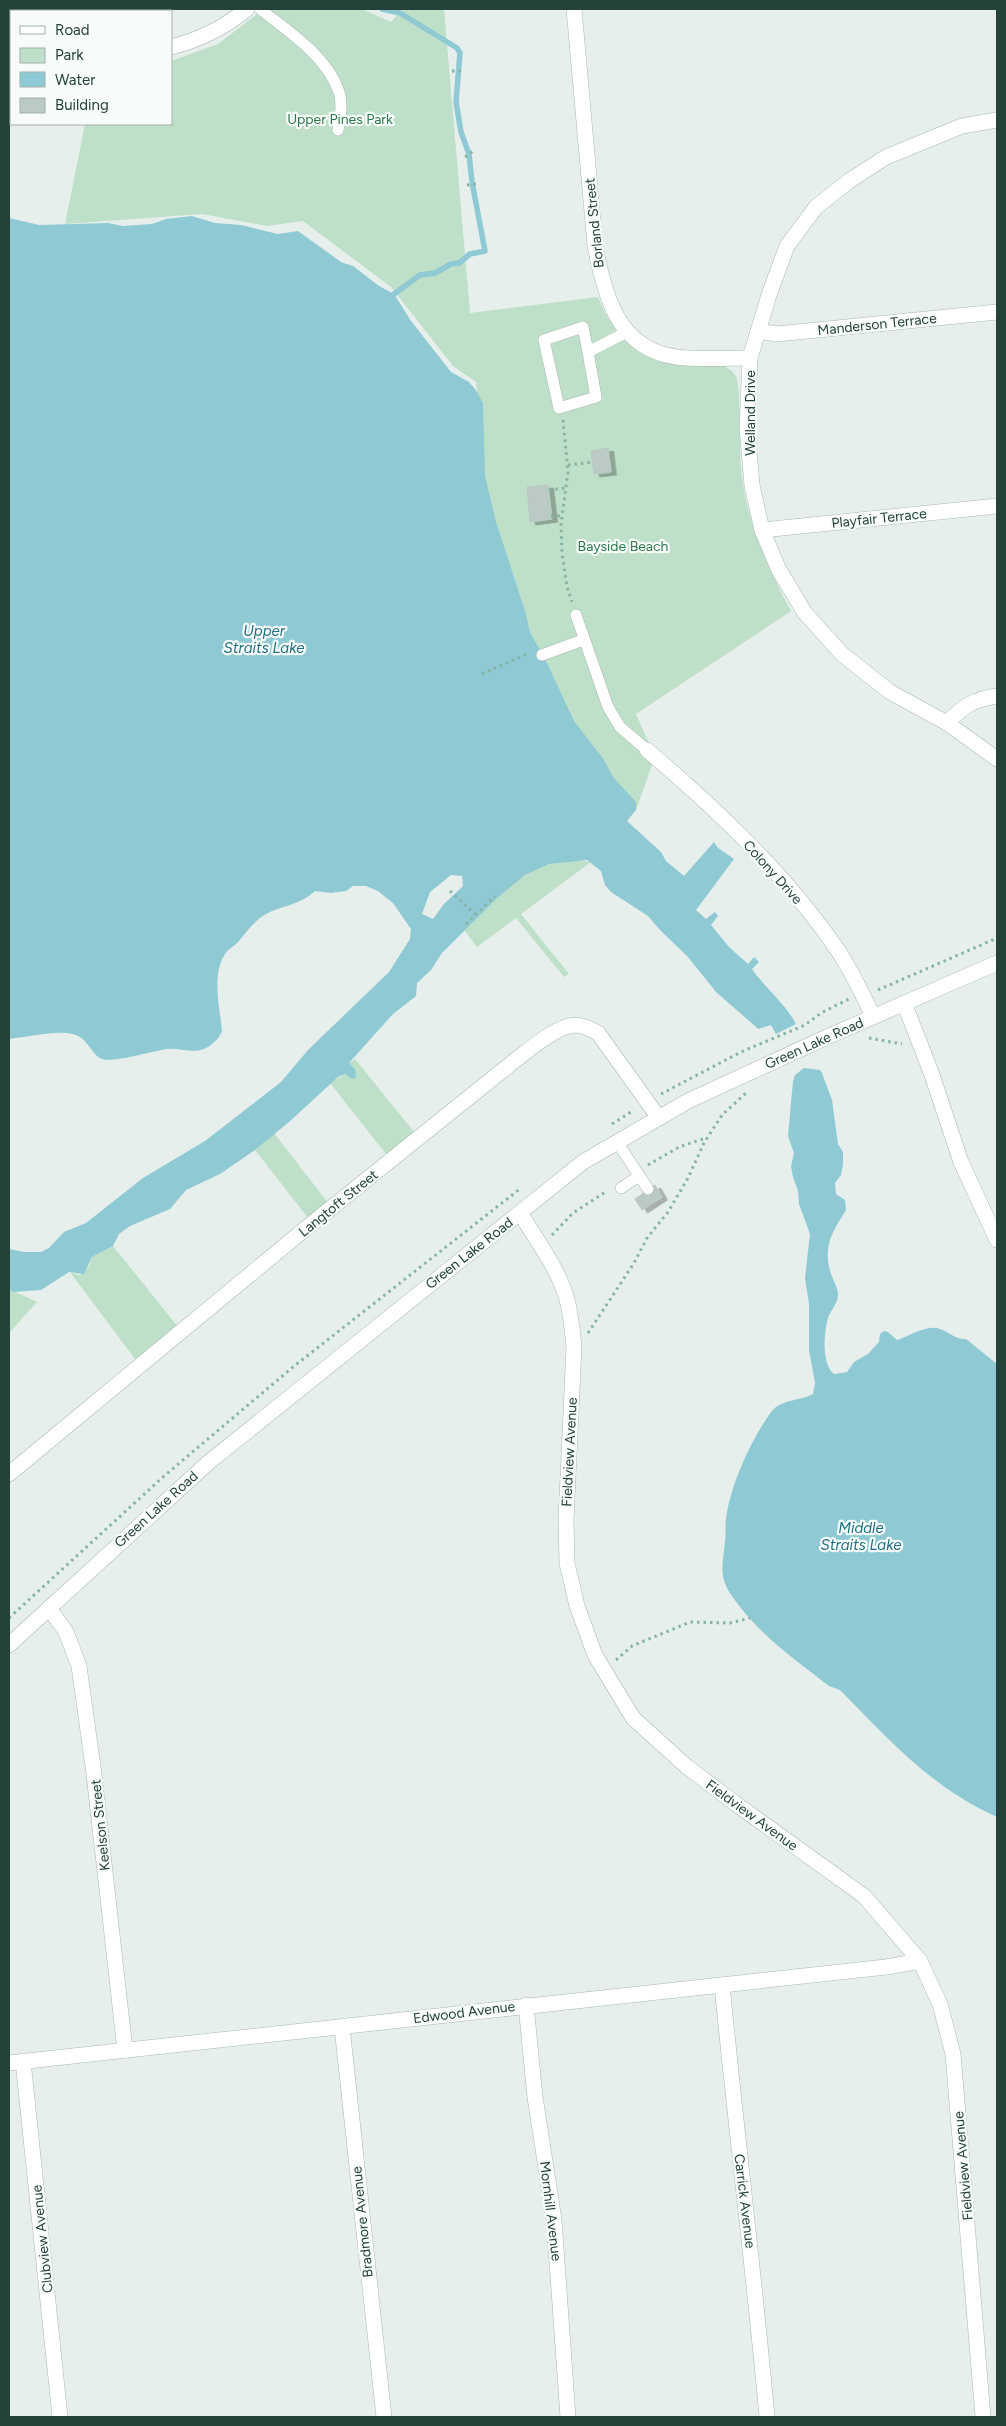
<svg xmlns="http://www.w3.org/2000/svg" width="1006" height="2426" font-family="Figtree,sans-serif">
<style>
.green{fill:#bfe0c8}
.water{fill:#8ec9d4;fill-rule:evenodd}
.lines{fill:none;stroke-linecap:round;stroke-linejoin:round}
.stream{stroke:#8ec9d4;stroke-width:5.5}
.building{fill:#bbcac4;stroke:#b8c9c2;filter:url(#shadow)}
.service-casing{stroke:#a8b8b2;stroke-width:12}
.minor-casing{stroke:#a8b8b2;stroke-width:16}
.tertiary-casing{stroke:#a8b8b2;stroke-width:16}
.path{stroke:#86b3a5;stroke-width:3;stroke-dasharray:2.5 4;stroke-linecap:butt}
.service{stroke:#fff;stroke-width:11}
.minor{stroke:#fff;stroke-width:15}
.tertiary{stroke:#fff;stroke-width:15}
.labels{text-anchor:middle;stroke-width:4.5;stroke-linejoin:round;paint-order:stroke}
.park-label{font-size:14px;fill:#2d7a4b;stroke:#f7fbf9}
.street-label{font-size:14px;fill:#24423a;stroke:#f7fbf9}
.water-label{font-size:15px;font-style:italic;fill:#1c6f80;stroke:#f7fbf9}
</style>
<defs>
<filter id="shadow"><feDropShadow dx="5.5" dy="3" stdDeviation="0" flood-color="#0004"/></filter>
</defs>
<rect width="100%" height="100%" fill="#e6efeb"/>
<g class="green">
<path d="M264 9H362L391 22 403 9H444L470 313 598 297C610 327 631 357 666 362 685 364 705 363 724 366L732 371 737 378C742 411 738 445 742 478 748 524 769 570 791 611L636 714 655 757 636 810 562 705 493 585 476 382 453 366 391 287 303 221 267 226 202 214 65 224 85 124H171V61L218 44Z"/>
<path d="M577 860 591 862 521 914 569 974 564 977 516 918 477 947 464 930C488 906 514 877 546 865 556 862 567 862 577 860Z"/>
<path d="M355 1059 414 1132 386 1154 330 1083 345 1074 349 1063Z"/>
<path d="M274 1133 328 1203 308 1218 255 1150Z"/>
<path d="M113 1246 179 1328 138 1363 70 1272 79 1275 89 1267 92 1257Z"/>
<path d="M9 1289 37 1302 9 1333Z"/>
</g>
<g class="water">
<path d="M192 216 215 223 241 225 278 234 298 231 341 262 353 266 379 286 394 294 411 321 451 372 469 382 475 389 483 403 485 476 496 522 525 611 530 632 547 663 574 721 604 760 613 777 636 802V810L627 821 661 852 666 861 684 876 714 842 718 848 734 859 696 910 706 919 715 912 718 916 711 925 729 947 748 964 754 957 759 962 752 969C766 989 785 1003 796 1024L776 1034 771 1025 758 1029 755 1026 716 992 688 957 660 930 648 916 611 892 605 885 601 871 587 860 549 864 525 875 497 898 442 953 431 970 417 983 416 996 393 1014 349 1063 355 1069 356 1078 352 1079 345 1074 338 1077 289 1122 255 1150 220 1174 186 1190 170 1209 130 1226 119 1234 113 1246 92 1257 84 1274 69 1272 41 1290 13 1292 9 1288V1249L24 1252H41L49 1248 64 1232 86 1223 143 1178 205 1141 281 1082 308 1050 389 972 410 939 411 929 393 903 378 891 366 886H353L346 891 331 893 315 891C300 905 283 905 266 914 254 921 247 931 239 941 235 946 228 949 225 954 211 975 220 1008 222 1031 220 1038 211 1046 204 1049 191 1054 178 1047 166 1049 154 1051 112 1063 102 1059 89 1054 89 1034 66 1033 48 1032 27 1037 9 1039V218L39 225 108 223 123 226 152 224 166 219ZM451 875 462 876 463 886 444 904 433 919 422 914 430 892Z"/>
<path d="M804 1068 820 1070 822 1073 832 1100 838 1144 843 1152V1165L841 1175 835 1183 836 1194 845 1200 846 1210C833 1231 823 1245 830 1271 832 1278 837 1286 838 1293 839 1302 831 1310 828 1318 824 1332 821 1364 834 1374L847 1372 854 1362 868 1354 879 1342 880 1334 884 1331 888 1332 897 1340C910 1336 927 1324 940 1329 949 1332 956 1340 966 1339L997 1364V1817C932 1788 889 1740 840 1690L829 1686C794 1659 757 1633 732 1596 718 1577 723 1563 725 1542 726 1534 725 1526 726 1519 730 1486 752 1437 772 1411 782 1399 800 1401 813 1394L815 1383 809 1350V1304L805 1278 810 1234 799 1204 798 1191 793 1177 791 1166 794 1153 788 1136 793 1081 795 1075Z"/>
</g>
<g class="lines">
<path class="stream" d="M382 9 400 13 457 48 460 53 456 102 461 132 469 154 472 182 485 251 470 254 459 263 451 264 435 273 420 275 394 294"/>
</g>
<g class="building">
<path d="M608 448 611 472 594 474 591 451Z"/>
<path d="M548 485 552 519 530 522 527 487Z"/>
<path d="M655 1185 662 1197 642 1210 635 1199Z"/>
</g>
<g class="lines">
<g class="service-casing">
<g id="service">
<path d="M260 9C288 31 327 56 339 92 343 104 340 118 338 130"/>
<path d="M588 352 583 327 544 340 559 408 596 397 588 352 627 332"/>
<path d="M576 615 608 707 620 727 647 750"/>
<path d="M542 655 583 640"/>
<path d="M617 1142 648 1189"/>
<path d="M621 1188 639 1176"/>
</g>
</g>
<g class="minor-casing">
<g id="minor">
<path d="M574 9 595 245C604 295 618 349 676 357 700 360 725 358 750 358"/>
<path d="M9 36H11"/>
<path d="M171 47C199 40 224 28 247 9"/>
<path d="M997 120 962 126 886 157 849 181 816 207 787 246 769 295 750 358 747 427 752 485 762 530 779 570 805 613 842 654 890 692 947 723 997 759"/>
<path d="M758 331 777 334 997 312"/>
<path d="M762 530 997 506"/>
<path d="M947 723C962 707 974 699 997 696"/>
<path d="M647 750C717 810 787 875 839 952 852 972 863 995 873 1016"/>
<path d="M904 1003 931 1072 961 1162 997 1240"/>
<path d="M520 1213C536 1239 555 1264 565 1293 571 1310 572 1329 574 1347L566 1520 567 1563 577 1606 595 1655 633 1718 686 1766 736 1804 864 1896 920 1961 940 2004 953 2054 983 2417"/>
<path d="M9 1474 305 1229 513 1062C529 1050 556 1026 575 1025 583 1025 590 1029 598 1033L659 1118"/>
<path d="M49 1608 66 1632 79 1666 94 1774 125 2050"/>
<path d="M722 1985C736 2129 754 2273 767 2417"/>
<path d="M526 2005 535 2097 554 2220 568 2417"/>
<path d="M342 2027 384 2417"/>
<path d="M23 2061 60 2417"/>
<path d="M9 2063 886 1967 920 1961"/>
</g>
</g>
<g class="tertiary-casing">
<path id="tertiary" d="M9 1645 209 1462 583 1162 688 1101 829 1036 997 963"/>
</g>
<g class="path">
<path d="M452 71H464"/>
<path d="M465 157 473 151"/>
<path d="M467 185 477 184"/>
<path d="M563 420 568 472 561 524 562 554 567 587 572 602"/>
<path d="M568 465 593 462"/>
<path d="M549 490 566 488"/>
<path d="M551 516H562"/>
<path d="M482 674 529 653"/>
<path d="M450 891 475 914"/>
<path d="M466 924 495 896"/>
<path d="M878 990 997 938"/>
<path d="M869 1038 902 1044"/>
<path d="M661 1094 741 1052 805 1025 821 1013 849 999"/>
<path d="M612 1124 634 1110"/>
<path d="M648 1165 679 1147 706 1138"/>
<path d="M552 1235 573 1213 607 1191"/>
<path d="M588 1333 634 1263 647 1238 668 1212 688 1178 704 1143 722 1115 746 1093"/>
<path d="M9 1618 163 1477 293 1367 521 1188"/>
<path d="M616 1660 632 1646 690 1622 730 1623 750 1618"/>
</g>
<use href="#service" class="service"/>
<use href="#minor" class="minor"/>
<use href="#tertiary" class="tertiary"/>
</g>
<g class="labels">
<g class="park-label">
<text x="340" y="124">Upper Pines Park</text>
<text x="623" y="551">Bayside Beach</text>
</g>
<g class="street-label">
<text transform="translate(594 223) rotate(-96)" y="5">Borland Street</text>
<text transform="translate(877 324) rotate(-6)" y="5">Manderson Terrace</text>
<text transform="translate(750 413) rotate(-90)" y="5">Welland Drive</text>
<text transform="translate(879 518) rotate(-6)" y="5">Playfair Terrace</text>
<text transform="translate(773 872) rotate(48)" y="5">Colony Drive</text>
<text transform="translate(814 1043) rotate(-24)" y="5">Green Lake Road</text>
<text transform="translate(338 1203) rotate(-39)" y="5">Langtoft Street</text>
<text transform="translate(469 1253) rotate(-38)" y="5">Green Lake Road</text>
<text transform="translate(569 1452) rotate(-87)" y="5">Fieldview Avenue</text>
<text transform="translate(156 1509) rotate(-42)" y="5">Green Lake Road</text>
<text transform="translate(752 1815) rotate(36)" y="5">Fieldview Avenue</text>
<text transform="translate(100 1825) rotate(-96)" y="5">Keelson Street</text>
<text transform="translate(464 2012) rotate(-7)" y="5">Edwood Avenue</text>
<text transform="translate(963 2166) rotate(-95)" y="5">Fieldview Avenue</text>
<text transform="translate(745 2201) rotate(83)" y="5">Carrick Avenue</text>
<text transform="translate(551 2211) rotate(83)" y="5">Mornhill Avenue</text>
<text transform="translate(362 2222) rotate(-96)" y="5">Bradmore Avenue</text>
<text transform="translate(42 2239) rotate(-96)" y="5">Clubview Avenue</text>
</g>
<g class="water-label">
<text x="264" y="636">Upper<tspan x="264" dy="17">Straits Lake</tspan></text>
<text x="861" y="1533">Middle<tspan x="861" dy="17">Straits Lake</tspan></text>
</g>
</g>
<rect width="1006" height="2426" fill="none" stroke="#24423a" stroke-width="20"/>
<rect x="10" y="10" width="162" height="115" fill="#f7fbf9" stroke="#a3b1ad"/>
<rect x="20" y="26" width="25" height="8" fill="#ffffff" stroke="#a3b1ad"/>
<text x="55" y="35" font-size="15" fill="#24423a">Road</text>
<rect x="20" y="48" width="25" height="15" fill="#bfe0c8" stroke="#a3b1ad"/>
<text x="55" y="60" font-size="15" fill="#24423a">Park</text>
<rect x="20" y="72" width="25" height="15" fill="#8ec9d4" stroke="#a3b1ad"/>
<text x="55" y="85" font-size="15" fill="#24423a">Water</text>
<rect x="20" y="98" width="25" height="15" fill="#bbcac4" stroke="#a3b1ad"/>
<text x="55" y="110" font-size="15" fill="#24423a">Building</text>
</svg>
